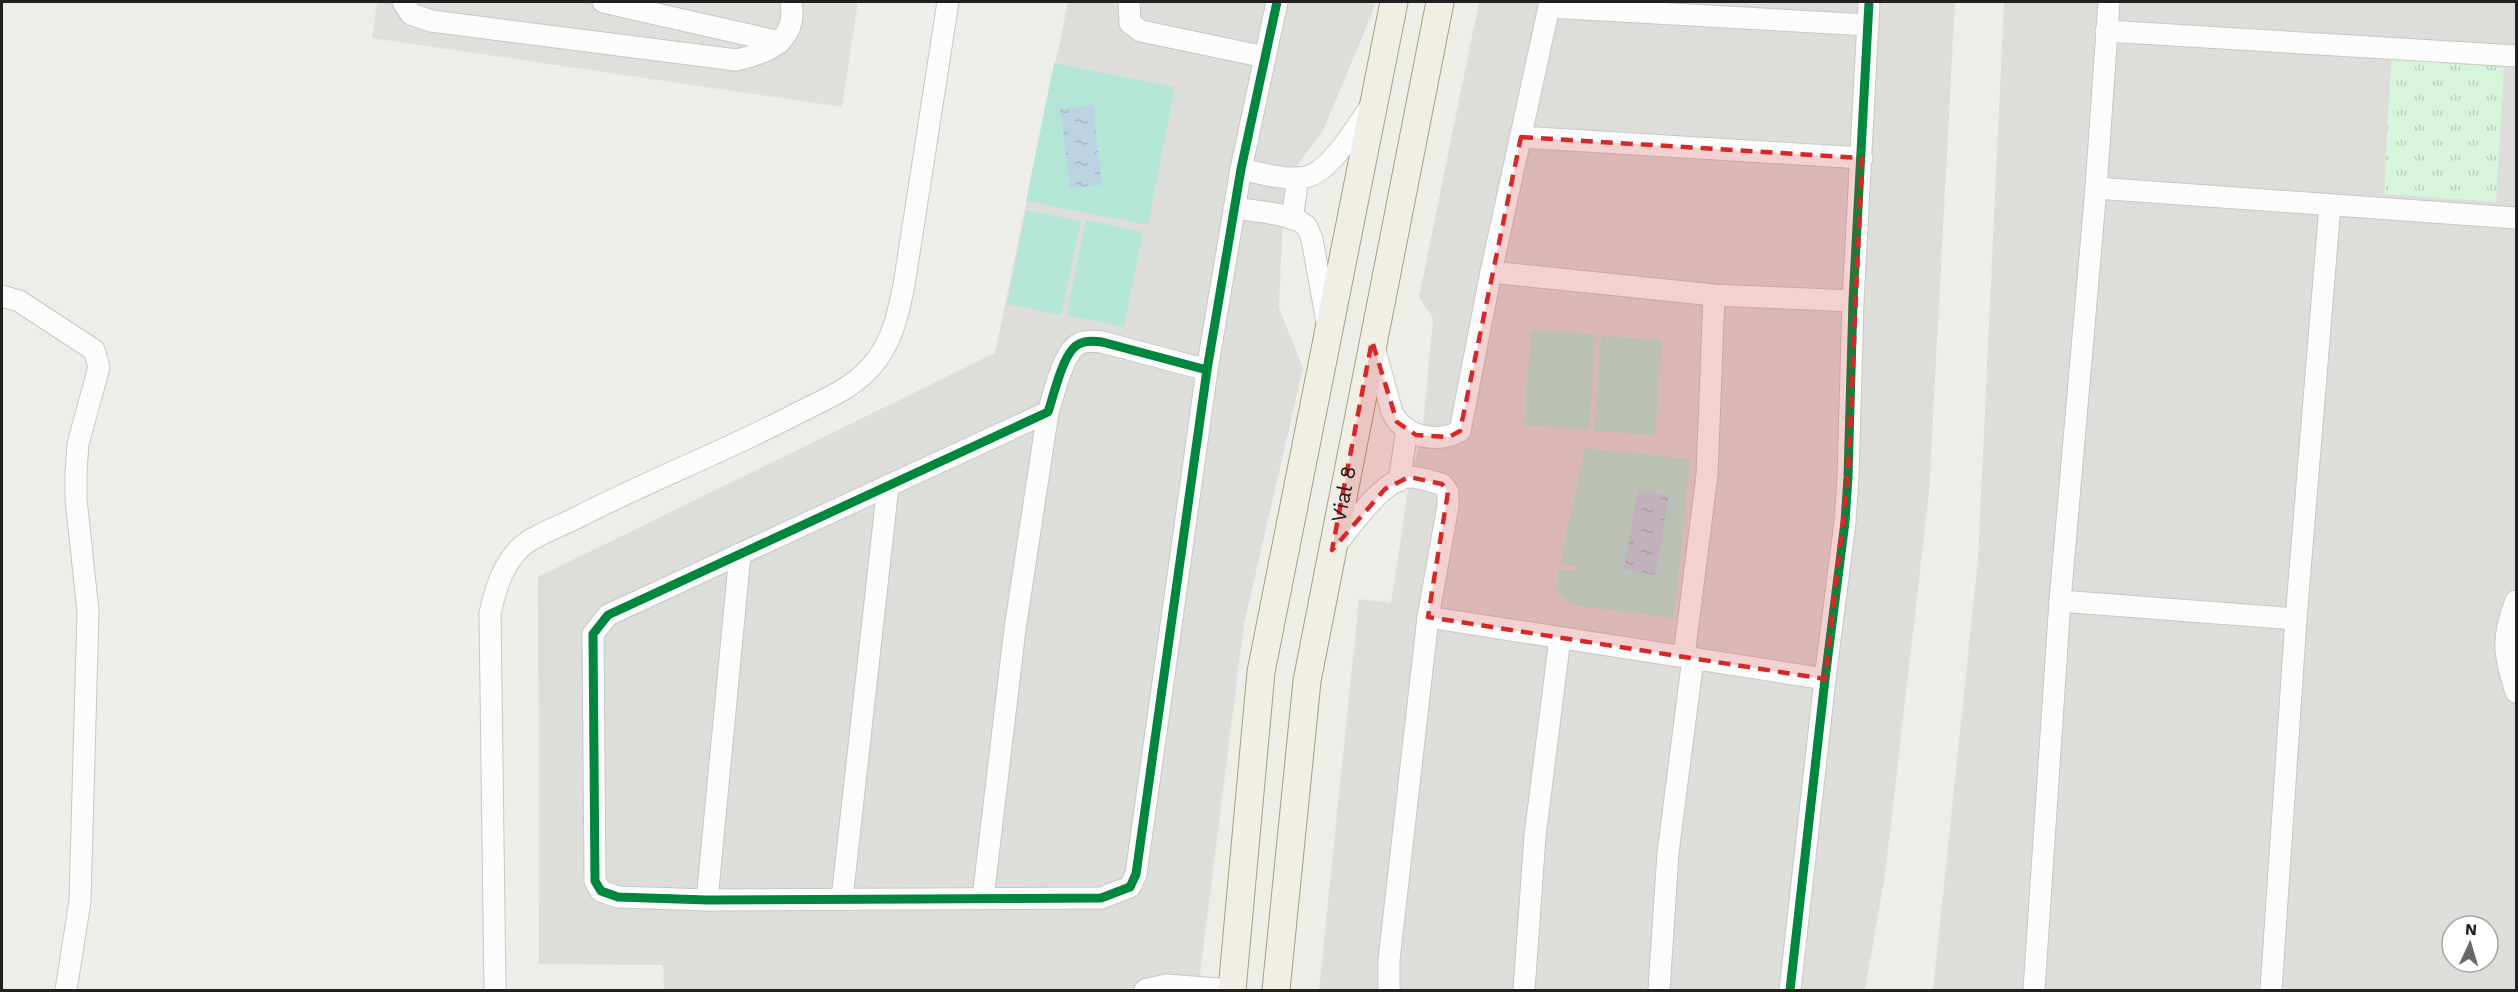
<svg xmlns="http://www.w3.org/2000/svg" width="2518" height="992" font-family="'Work Sans',sans-serif">
<style>
.residential{fill:#ddddda;fill-rule:evenodd}
.park{fill:url(#park-tufts)}
.pitch{fill:#b4e6d8}
.parking{fill:#dfdfdc}
.water{fill:url(#water-ripples)}
.lines{fill:none;stroke-linecap:round;stroke-linejoin:round}
.minor-casing{stroke:#c7c7c5;stroke-width:23}
.major-casing{stroke:#a59f85;stroke-width:29}
.minor{stroke:#fcfcfc;stroke-width:21}
.major{stroke:#f1eee6;stroke-width:27}
.cycleway-casing{stroke:#fff;stroke-width:13}
.cycleway{stroke:#00873e;stroke-width:9}
.marked{fill:#d62828;fill-opacity:0.2;stroke:#d62828;stroke-width:4.5;stroke-dasharray:12 8;stroke-linejoin:round}
.labels{text-anchor:middle;stroke-width:4.5;stroke-linejoin:round;paint-order:stroke}
.street-label{font-size:21px;fill:#202020;stroke:#fff}
</style>
<defs>
<pattern id="park-tufts" width="24" height="20" patternUnits="userSpaceOnUse" patternTransform="scale(1.5)"><rect width="24" height="20" fill="#d7f5db"/><path d="M3 7l-1-3M5 7V3M7 7l1-3M15 17l-1-3M17 17v-4M19 17l1-3" fill="none" stroke="#b8d2bc"/></pattern>
<pattern id="water-ripples" width="26" height="14" patternUnits="userSpaceOnUse" patternTransform="scale(1.5)"><rect width="26" height="14" fill="#bcd4e1"/><path d="M2 4q2-2 4 0t4 0M15 11q2-2 4 0t4 0" fill="none" stroke="#a1b6c1"/></pattern>
</defs>
<rect width="100%" height="100%" fill="#eeeee9"/>
<g class="residential">
<path d="M1068 2H1374L1373 11 1323 131 1288 177 1283 217 1279 308 1303 368 1244 624 1198 990H664L663 965 539 964 538 577 995 353Z"/>
<path d="M1479 2H1955L1929 493 1885 875 1865 990H1319L1359 599 1391 603 1410 477 1422 436 1433 319 1419 297Z"/>
<path d="M2004 2H2516V990H1933L1978 559ZM2452 926H2488V962H2452Z"/>
</g>
<path class="park" d="M2391 59 2504 67 2496 202 2384 194Z"/>
<g class="pitch">
<path d="M1054 63 1175 87 1148 225 1026 201Z"/>
<path d="M1026 210 1081 221 1061 315 1007 304Z"/>
<path d="M1086 220 1143 232 1124 327 1067 315Z"/>
<path d="M1531 330 1596 334 1589 430 1524 425Z"/>
<path d="M1601 336 1662 340 1655 435 1594 431Z"/>
<path d="M1585 448 1690 459 1674 618 1572 605 1555 590 1559 569 1578 571V567L1560 564Z"/>
</g>
<path class="parking" d="M377 2H858L842 107 372 38Z"/>
<g class="water">
<path d="M1093 105 1102 185 1070 188 1060 109Z"/>
<path d="M1638 490 1669 496 1655 575 1624 569Z"/>
</g>
<g class="lines">
<g class="minor-casing">
<g id="minor">
<path d="M403 2 411 14 431 21 736 60C768 53 798 40 791 2"/>
<path d="M603 2 780 42"/>
<path d="M1129 2 1130 23 1141 31 1265 57"/>
<path d="M1549 7 1868 25"/>
<path d="M2106 31 2516 56"/>
<path d="M1521 137 1862 158"/>
<path d="M1241 169C1261 173 1285 181 1306 177 1330 172 1357 126 1371 106"/>
<path d="M2096 188 2516 218"/>
<path d="M1234 208C1252 211 1293 213 1306 226 1309 230 1310 235 1312 239L1327 322"/>
<path d="M1292 219 1298 178"/>
<path d="M1491 272 1714 295 1853 301"/>
<path d="M2 296 19 301 94 350 99 367 78 444 76 472V499L88 611 80 901 66 990"/>
<path d="M1374 347 1392 412C1404 437 1436 444 1460 431L1491 272 1550 2"/>
<path d="M1207 370 1102 342C1095 341 1086 340 1079 344 1063 351 1054 395 1048 412L608 615 593 634 595 881 601 891 618 897 707 900 1101 898 1130 887 1136 874 1207 370 1241 169 1277 2"/>
<path d="M1399 481 1407 430"/>
<path d="M1334 547C1350 528 1383 478 1410 477 1420 477 1432 482 1442 484L1448 492V506L1428 617 1389 960V990"/>
<path d="M2060 601 2296 619"/>
<path d="M2516 601C2501 638 2504 655 2516 692"/>
<path d="M1428 617 1825 679"/>
<path d="M1684 656 1707 475 1714 295"/>
<path d="M983 898 1015 629 1048 412"/>
<path d="M842 899 888 486"/>
<path d="M707 900 740 554"/>
<path d="M495 990 490 613C496 588 502 566 520 548 532 536 561 526 576 518 648 481 723 452 794 415 821 401 850 390 870 368 892 344 898 315 904 285L948 2"/>
<path d="M1145 990 1166 985 1232 990"/>
<path d="M1524 990 1535 836 1560 638"/>
<path d="M1659 990 1668 853 1693 658"/>
<path d="M1790 990 1825 679 1845 522 1848 477 1853 301 1869 2"/>
<path d="M2034 990 2060 601 2096 188 2109 2"/>
<path d="M2271 990 2296 619 2330 205"/>
</g>
</g>
<g class="major-casing">
<g id="major">
<path d="M1232 990 1261 672 1394 2"/>
<path id="s1" d="M1276 990 1307 681 1440 2"/>
</g>
</g>
<use href="#minor" class="minor"/>
<use href="#major" class="major"/>
<g class="cycleway-casing">
<g id="cycleway">
<path d="M1207 370 1102 342C1095 341 1086 340 1079 344 1063 351 1054 395 1048 412L608 615 593 634 595 881 601 891 618 897 707 900 1101 898 1130 887 1136 874 1207 370 1241 169 1277 2"/>
<path d="M1790 990 1825 679 1845 522 1848 477 1853 301 1869 2"/>
</g>
</g>
<use href="#cycleway" class="cycleway"/>
</g>
<path class="marked" d="M1521 137 1862 158 1848 477 1825 679 1428 617 1448 492 1442 484 1409 477 1385 489 1332 550 1372 341 1397 422 1416 435 1449 437 1460 431Z"/>
<g class="labels">
<g class="street-label">
<text dy="7" stroke="none"><textPath href="#s1" startOffset="501">Vial 8</textPath></text>
</g>
</g>
<rect width="2518" height="992" fill="none" stroke="#202020" stroke-width="6"/>
<g transform="translate(2470 944) rotate(4)"><circle r="28" fill="#ffffff" stroke="#a6a6a6" stroke-width="1.5"/>
<path d="M0-4.5L10 22L0 15L-10 22Z" fill="#686866"/>
<text y="-9" font-size="16" font-weight="bold" text-anchor="middle" fill="#202020">N</text>
</g>
</svg>
